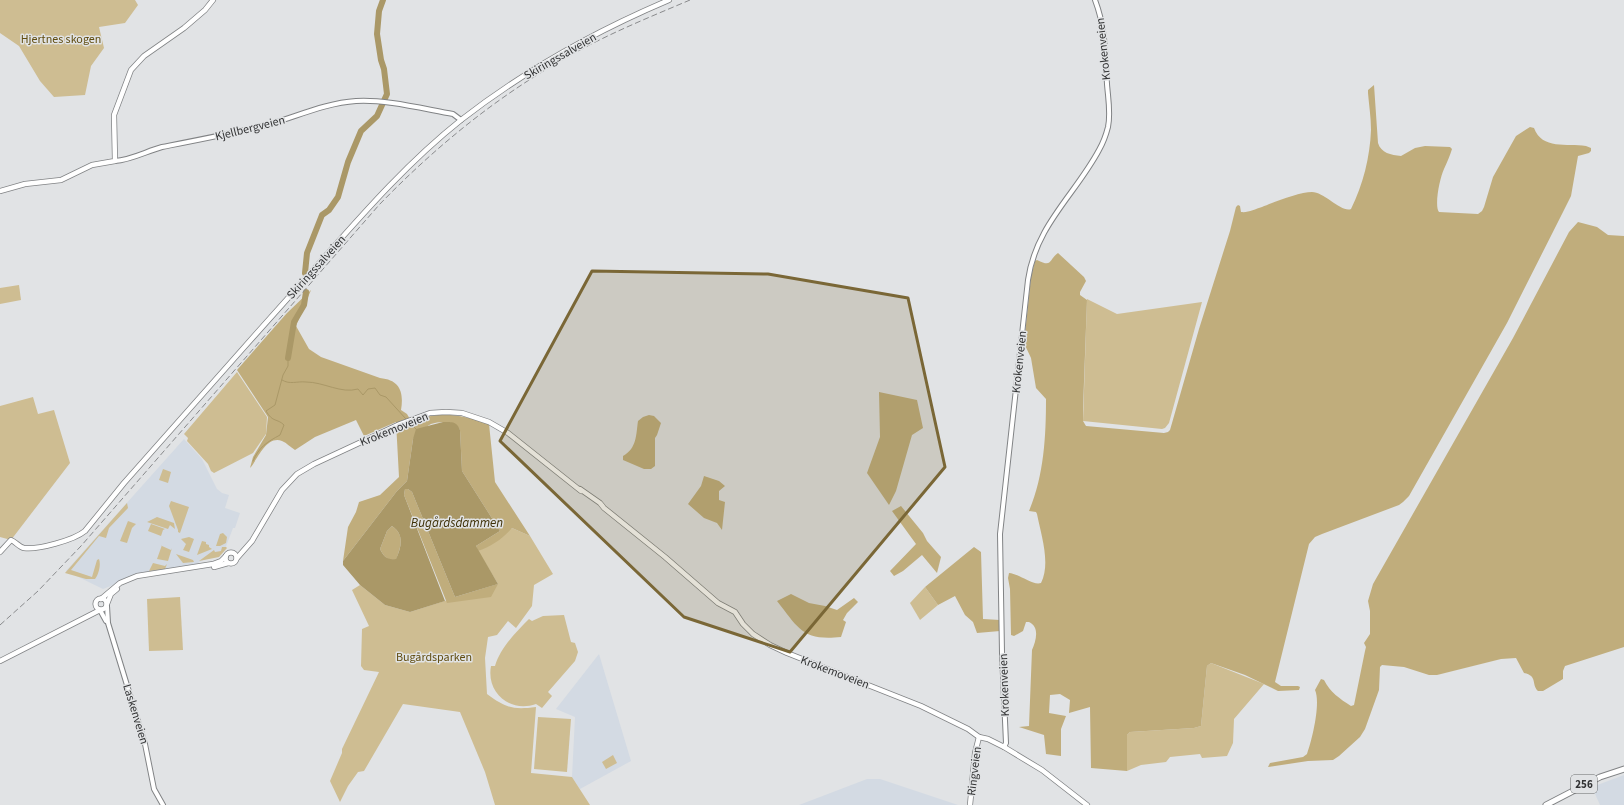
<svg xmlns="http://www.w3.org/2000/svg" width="1624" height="805" font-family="'Source Sans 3',sans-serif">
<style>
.built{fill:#d3dae3}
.green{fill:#cebd92}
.forest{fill:#c0ad7c}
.water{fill:#aa9867;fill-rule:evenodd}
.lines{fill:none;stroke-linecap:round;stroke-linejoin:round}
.stream{stroke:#aa9867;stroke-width:1}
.river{stroke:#aa9867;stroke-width:6}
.tertiary-casing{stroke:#818385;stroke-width:6}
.secondary-casing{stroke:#818385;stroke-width:6}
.primary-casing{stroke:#818385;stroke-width:7}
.tertiary{stroke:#fff;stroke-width:4}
.secondary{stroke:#fff;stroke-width:4.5}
.primary{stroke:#fff;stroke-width:5}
.rail{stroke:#898a8c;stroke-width:1;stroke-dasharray:6 3;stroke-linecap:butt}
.marked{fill:#7a6736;fill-opacity:0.2;stroke:#7a6736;stroke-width:3;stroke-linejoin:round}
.labels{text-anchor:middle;stroke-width:3;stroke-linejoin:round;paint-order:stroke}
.shield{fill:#e1e3e5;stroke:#666869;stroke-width:1}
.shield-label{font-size:11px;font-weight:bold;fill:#323334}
.park-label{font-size:12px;fill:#604c0f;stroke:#e1e3e5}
.street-label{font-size:12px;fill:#323334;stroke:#e1e3e5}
.water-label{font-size:13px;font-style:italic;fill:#3e3006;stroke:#e1e3e5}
</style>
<rect width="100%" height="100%" fill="#e1e3e5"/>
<g class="built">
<path d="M184 439 202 459 217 489 222 493 229 495 225 508 240 513 235 528H233L225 549 188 568 131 578 103 589 66 571Z"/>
<path d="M599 654 631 761 580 789 572 777 575 717 556 709Z"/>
<path d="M1624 775V805H1600L1592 787Z"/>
<path d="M867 779H880L958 805H799Z"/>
</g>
<g class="green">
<path d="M0 0H135L138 5 125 23 99 27 104 48 91 66 85 95 54 97 40 81 19 46 0 33Z"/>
<path d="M19 285 21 300 0 304V288Z"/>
<path d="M1087 299 1117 314 1202 302 1169 423 1165 428 1162 429 1083 421Z"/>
<path d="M237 372 267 417 266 434 253 453 214 473 211 471 208 464 187 441 188 438 184 434Z"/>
<path d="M33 397 38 414 54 410 70 463 11 540 0 537V406Z"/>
<path d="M163 469 171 472 168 483 159 480Z"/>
<path d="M171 501 189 507 180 533 178 532V530L169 506Z"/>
<path d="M127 503 128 508 109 528 106 538 99 536 71 570 92 577 97 560 99 559C101 564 99 574 95 579H86L65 573Z"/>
<path d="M157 517 174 523 175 529 170 525 168 529 147 522Z"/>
<path d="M128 521 136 524 132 528 127 543 120 541Z"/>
<path d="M151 524 165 529 163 530 161 536 148 531Z"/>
<path d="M512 528 530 536 553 574 534 585 532 606 516 628 508 621 497 635 488 637 485 658 487 694C506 708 513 710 536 707L531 773 572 777 590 805H495L485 772 460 712 403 704 364 771 358 772 348 786 340 802 330 781 342 753V749L379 672 364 670 361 666 362 629 369 626 352 590 360 585 385 605 410 612 498 584 478 551Z"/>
<path d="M223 533 227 537 226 543 220 546H216L220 534Z"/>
<path d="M189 537 194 539 189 552 183 550 186 544 181 539Z"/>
<path d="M202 541 206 542V544L209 545V547L212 549 197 555Z"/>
<path d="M162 545V546L171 550 172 548 168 561 157 559Z"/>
<path d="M222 547H226L227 548 219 557 199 561 214 550 215 552 221 551Z"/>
<path d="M176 554 193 560 194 562 183 563Z"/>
<path d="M153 563 165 566 167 564 165 569 149 571Z"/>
<path d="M925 587 938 605 920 620 910 603Z"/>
<path d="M180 597 183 650 149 651 147 599Z"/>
<path d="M564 615 571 642 575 643 578 652 575 661 548 692 552 696 542 708 536 704C510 713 486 693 491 666H495C500 648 516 632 529 619L532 621 543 616Z"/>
<path d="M1211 663 1264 684 1234 719 1233 743 1227 756 1202 758 1200 754 1170 757 1166 762 1141 765 1127 771V735L1130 732 1194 728 1201 726 1207 666Z"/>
<path d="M538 717 571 719 567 772 534 769Z"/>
<path d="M613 755 617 763 606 769 602 762Z"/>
</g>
<g class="forest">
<path d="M1374 85 1378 143C1381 153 1391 155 1401 156L1415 148 1425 146 1450 147 1452 149C1450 156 1447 162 1444 169 1440 177 1434 206 1439 212L1478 214 1482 211 1484 207 1493 177 1516 136 1530 127 1534 128C1542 150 1567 143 1586 146L1591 148V151L1589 153 1578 156 1571 196 1562 214 1507 323 1409 496 1403 502 1399 505 1322 534 1315 537 1309 544 1275 682 1281 686H1298L1300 687 1299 690 1278 691 1245 675 1211 663 1207 666 1201 726 1194 728 1130 732 1127 735V771L1091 768 1090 707 1069 713 1070 700 1060 694 1050 695 1049 713 1066 716 1061 729V756L1046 754 1044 735 1019 727 1029 726 1032 650C1036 641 1040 627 1029 622H1026L1023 631 1014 636 1011 635 1010 589 1008 578 1009 573C1020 574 1033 586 1041 583 1051 563 1041 535 1037 514L1036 512 1029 511C1044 476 1046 436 1046 399L1036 388 1031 358 1024 343 1031 277 1035 261 1037 260C1053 268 1048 260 1058 253L1084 277 1086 281 1080 292V295L1087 300 1083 409V421L1086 426 1164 433 1168 432 1170 430 1199 329 1230 231 1236 207 1238 205 1240 206 1241 212C1248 213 1255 209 1262 207 1274 202 1300 192 1312 192 1324 192 1342 213 1351 209 1363 185 1370 157 1371 130 1371 118 1369 105 1368 93V90Z"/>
<path d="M1578 222 1597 227 1608 235 1624 236V647L1565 666 1563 671V679L1543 691H1538C1531 684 1538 676 1524 673L1516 658 1501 659 1437 675H1429L1404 667 1382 665 1380 667 1379 690 1365 729 1360 737 1339 756 1333 760 1308 761 1268 767 1270 763 1303 757 1307 754C1312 740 1321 703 1315 690L1321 679 1324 680C1330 692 1340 699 1351 706L1354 705 1365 651 1366 647 1364 643 1370 634V611L1368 601 1373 584 1513 338 1569 232Z"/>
<path d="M311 290 296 326 309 349 321 357 380 378C400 380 404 392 401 410L407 414 411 421C444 411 458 414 489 424L495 482 530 536 512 528C502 539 492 546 478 551L476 546 500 531 462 471 460 430C456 420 440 421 431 424 425 427 418 434 413 439L407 481 397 491 343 561 348 527 356 512 359 502 380 495 399 477 396 422 364 436 356 420 315 437 295 450C290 447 287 443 282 441 266 435 257 461 250 468L253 457 266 435 268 417 237 370 287 313Z"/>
<path d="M879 392 917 400 923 428 912 435 896 491 889 505 867 473 880 437Z"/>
<path d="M649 415 654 416 661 423 657 435 655 438V466L651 469H644L623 460V456C637 448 636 435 638 421L643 417Z"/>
<path d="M704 476 719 481 725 486 719 491V500L725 502 722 530 717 523 704 518 688 504 701 486Z"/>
<path d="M405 489H408L412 492 455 597 498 584 491 597 447 603 404 495Z"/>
<path d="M901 506 923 533 927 541 941 557 937 573 922 555 903 571 894 576 890 571 916 544 892 511Z"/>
<path d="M392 526C405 535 401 546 396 560 387 560 384 557 380 549L387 531Z"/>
<path d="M974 547 981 552 983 619 1000 620V631L977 633 973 622 965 615 955 596 938 605 925 587Z"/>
<path d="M791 594 809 603 825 606 837 610 854 598 858 602 847 613 843 620 846 622 841 637C803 641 799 629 777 601Z"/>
</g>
<path class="water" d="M443 422C451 422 457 421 460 430L462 471 500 531 476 546 498 584 455 597 412 492 408 489H405L404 495 445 601 410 612 385 605 360 585 343 565V561L397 491 407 481 413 439 416 429ZM392 526C405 535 401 547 396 559 387 560 384 557 380 549L387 531Z"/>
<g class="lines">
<g class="stream">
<path d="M282 380C290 385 297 381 306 382 324 382 341 394 358 389L363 395 368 389 375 388 380 395 386 397 406 419"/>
<path d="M410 423 416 429"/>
<path d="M253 461C259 447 267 442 280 435L284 425C277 418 273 423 266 411L275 405 283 375 288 366V358"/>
</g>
<g class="river">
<path d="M305 273 307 253 322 215 329 210 338 197 348 162 361 131 377 116 387 94 384 69 381 60 377 34 379 11 383 0"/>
<path d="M288 358 294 322 304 305 306 292"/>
</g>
<g class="tertiary-casing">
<g id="tertiary">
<path d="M115 161C131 160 147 151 162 147 198 140 235 133 270 124 298 116 326 103 356 101 384 99 424 109 453 114L461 120"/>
<path d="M107 606 108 623 145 744 154 789 163 805"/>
<path d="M100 610 106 621"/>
<path d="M1004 747 1006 743 1002 653 1000 534 1028 280C1036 225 1075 195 1099 150 1103 143 1106 135 1108 127 1111 113 1108 98 1107 84 1105 54 1106 29 1095 0"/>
</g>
</g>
<g class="secondary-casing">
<g id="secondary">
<path d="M0 191 25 184 61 180 92 165 115 161 114 115 131 70 144 56 184 28 205 10 213 0"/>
<path d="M580 489 600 503 604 508 665 557 718 603 735 612 743 624 753 634 770 645 787 653 921 706 968 729 979 737 988 739 1004 747 1042 770 1087 805"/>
<path d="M0 552 11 540C16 542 19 547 24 548 38 550 74 540 85 531L124 483C184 415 245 346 306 278 355 223 403 166 461 120 524 71 596 31 669 0"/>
<circle cx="231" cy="558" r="5.5"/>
<path d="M237 558 252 541 282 490 297 474 314 464 400 424 430 413 446 412 462 413 489 422 508 433 581 491"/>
<path d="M214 567 228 563"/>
<circle cx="101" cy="604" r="5.5"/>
<path d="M101 599 120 583 137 576 213 564 221 561 226 556"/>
<path d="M107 604 111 594 117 589"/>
<path d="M0 661 100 610"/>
<path d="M970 805 975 753 979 737"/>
</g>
</g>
<g class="primary-casing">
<path id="primary" d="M1546 805 1600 777 1624 769"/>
</g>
<use href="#tertiary" class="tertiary"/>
<use href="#secondary" class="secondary"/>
<use href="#primary" class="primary"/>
<path class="rail" d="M0 625 38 591 81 546 379 205C436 146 500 94 571 55 610 33 650 17 690 0"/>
</g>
<path class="marked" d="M592 271 768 274 908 298 945 467 790 652 684 617 500 441Z"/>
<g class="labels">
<rect class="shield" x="1571" y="775" width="26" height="18" rx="3"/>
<g class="shield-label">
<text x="1584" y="788">256</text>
</g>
<g class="park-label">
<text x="61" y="43">Hjertnes skogen</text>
<text x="434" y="661">Bugårdsparken</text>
</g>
<g class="street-label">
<text transform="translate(1103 49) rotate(-96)" y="4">Krokenveien</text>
<text transform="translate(560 56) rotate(-30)" y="4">Skiringssalveien</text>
<text transform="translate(250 128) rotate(-14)" y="4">Kjellbergveien</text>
<text transform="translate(316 267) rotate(-48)" y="4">Skiringssalveien</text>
<text transform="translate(1019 362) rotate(-84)" y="4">Krokenveien</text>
<text transform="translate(394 429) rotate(-22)" y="4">Krokemoveien</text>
<text transform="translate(835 672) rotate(21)" y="4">Krokemoveien</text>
<text transform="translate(1004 685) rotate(-92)" y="4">Krokenveien</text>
<text transform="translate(136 714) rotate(73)" y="4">Laskenveien</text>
<text transform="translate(974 771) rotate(-83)" y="4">Ringveien</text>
</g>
<g class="water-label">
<text x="457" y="527">Bugårdsdammen</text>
</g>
</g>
</svg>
